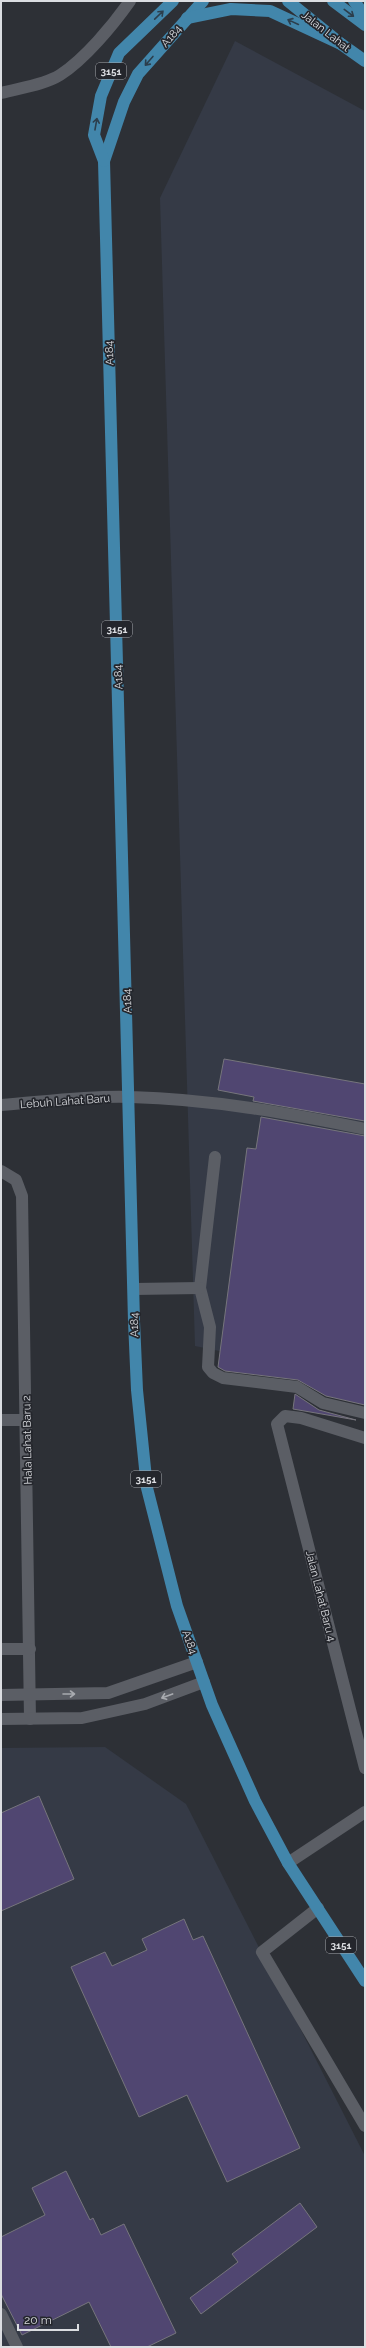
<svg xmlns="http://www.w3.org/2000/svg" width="366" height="2348" font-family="Raleway,sans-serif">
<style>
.built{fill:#353a46}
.building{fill:#504671;stroke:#76757c}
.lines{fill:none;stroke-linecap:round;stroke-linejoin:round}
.minor{stroke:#5b5e65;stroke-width:12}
.major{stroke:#4286ab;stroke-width:12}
.oneway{stroke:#2c3e4c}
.oneway2{stroke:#a8aaaf}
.labels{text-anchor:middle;stroke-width:3.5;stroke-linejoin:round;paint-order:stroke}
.shield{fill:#24262c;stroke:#a4a6ab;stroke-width:1}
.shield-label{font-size:10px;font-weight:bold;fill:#dbdde1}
.street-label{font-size:11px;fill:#dbdde1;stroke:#24262c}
</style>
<rect width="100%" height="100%" fill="#2d3036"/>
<g class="built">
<path d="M235 41 365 111V1381L195 1346 160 198Z"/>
<path d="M105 1747 186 1804 365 2156V2347H1V1748Z"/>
</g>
<g class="building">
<path d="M224 1059 365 1084V1121L253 1101 254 1097 218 1090Z"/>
<path d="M261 1117 365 1136V1405L326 1396 298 1380 225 1371 218 1367 247 1148 256 1149Z"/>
<path d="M295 1394 319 1410 356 1420 293 1409Z"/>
<path d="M39 1796 74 1879 1 1911V1813Z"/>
<path d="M184 1919 193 1940 203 1936 300 2148 227 2182 187 2095 139 2117 71 1967 105 1952 112 1966 147 1950 142 1939Z"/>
<path d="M66 2171 90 2220 93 2218 101 2235 124 2224 176 2333 147 2347H111L89 2302 22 2335 1 2294V2237L45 2215 32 2188Z"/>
<path d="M300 2203 317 2227 201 2314 190 2298 238 2262 232 2254Z"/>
</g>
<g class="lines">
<g class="minor">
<path d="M1 93C19 88 44 85 60 75 85 59 113 25 130 1"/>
<path d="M1 1105C42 1102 91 1095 131 1097 210 1099 288 1113 365 1129"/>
<path d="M215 1157 200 1288 210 1327 208 1367 213 1373 223 1378 297 1387 323 1403 365 1413"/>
<path d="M1 1171 16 1180 22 1196 30 1719"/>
<path d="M134 1289 200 1288"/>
<path d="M1 1420H26"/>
<path d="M365 1438 301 1418 285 1416 277 1424 365 1768"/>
<path d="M1 1649H30"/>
<path d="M1 1695 108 1693 197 1662"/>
<path d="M1 1719 82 1718 145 1704 204 1682"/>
<path d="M288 1863 365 1812"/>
<path d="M318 1908 262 1952 365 2126"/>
<path d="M1 2314 17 2347"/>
</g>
<g class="major">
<path d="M203 1 138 74 124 102 104 161 134 1321 137 1390 147 1488 177 1606 212 1705 255 1801 288 1863 365 1981"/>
<path d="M288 1 341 44 365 61"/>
<path d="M333 1 365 25"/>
<path d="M354 1 365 16"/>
<path d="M187 18 231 9 270 11 341 44"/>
<path d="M104 161 94 135 101 96 119 53 173 1"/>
</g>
</g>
<defs><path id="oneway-shaft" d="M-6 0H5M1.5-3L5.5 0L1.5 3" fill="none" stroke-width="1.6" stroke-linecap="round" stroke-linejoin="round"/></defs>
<g class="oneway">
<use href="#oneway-shaft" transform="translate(349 13) rotate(37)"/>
<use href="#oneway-shaft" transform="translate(159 15) rotate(-44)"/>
<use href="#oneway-shaft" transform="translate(293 22) rotate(-155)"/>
<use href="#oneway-shaft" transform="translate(149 61) rotate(131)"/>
<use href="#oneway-shaft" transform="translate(96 124) rotate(-80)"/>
</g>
<g class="oneway2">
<use href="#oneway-shaft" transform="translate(69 1694)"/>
<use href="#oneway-shaft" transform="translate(167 1696) rotate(160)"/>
</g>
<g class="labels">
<g class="shield">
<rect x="96" y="63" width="30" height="16" rx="3"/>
<rect x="102" y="621" width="30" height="16" rx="3"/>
<rect x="131" y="1471" width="30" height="16" rx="3"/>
<rect x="326" y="1937" width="30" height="16" rx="3"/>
</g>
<g class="shield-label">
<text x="111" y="75">3151</text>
<text x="117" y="633">3151</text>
<text x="146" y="1483">3151</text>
<text x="341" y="1949">3151</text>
</g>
<g class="street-label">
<text transform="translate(326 31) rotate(38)" y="4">Jalan Lahat</text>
<text transform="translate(171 36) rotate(-49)" y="4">A184</text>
<text transform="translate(109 353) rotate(-92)" y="4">A184</text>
<text transform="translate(118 677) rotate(-92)" y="4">A184</text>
<text transform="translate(127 1001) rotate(-92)" y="4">A184</text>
<text transform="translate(65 1101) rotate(-4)" y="4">Lebuh Lahat Baru</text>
<text transform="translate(134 1325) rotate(-91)" y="4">A184</text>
<text transform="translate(27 1440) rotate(-91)" y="4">Hala Lahat Baru 2</text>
<text transform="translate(321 1596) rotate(76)" y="4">Jalan Lahat Baru 4</text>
<text transform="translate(190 1642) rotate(71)" y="4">A184</text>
</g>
</g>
<rect width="366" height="2348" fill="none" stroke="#dbdde1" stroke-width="4"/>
<path d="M18 2324v6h60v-6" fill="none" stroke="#dbdde1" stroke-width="2"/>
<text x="24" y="2324" font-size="12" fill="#dbdde1" stroke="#24262c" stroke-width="3" paint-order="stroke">20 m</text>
</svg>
